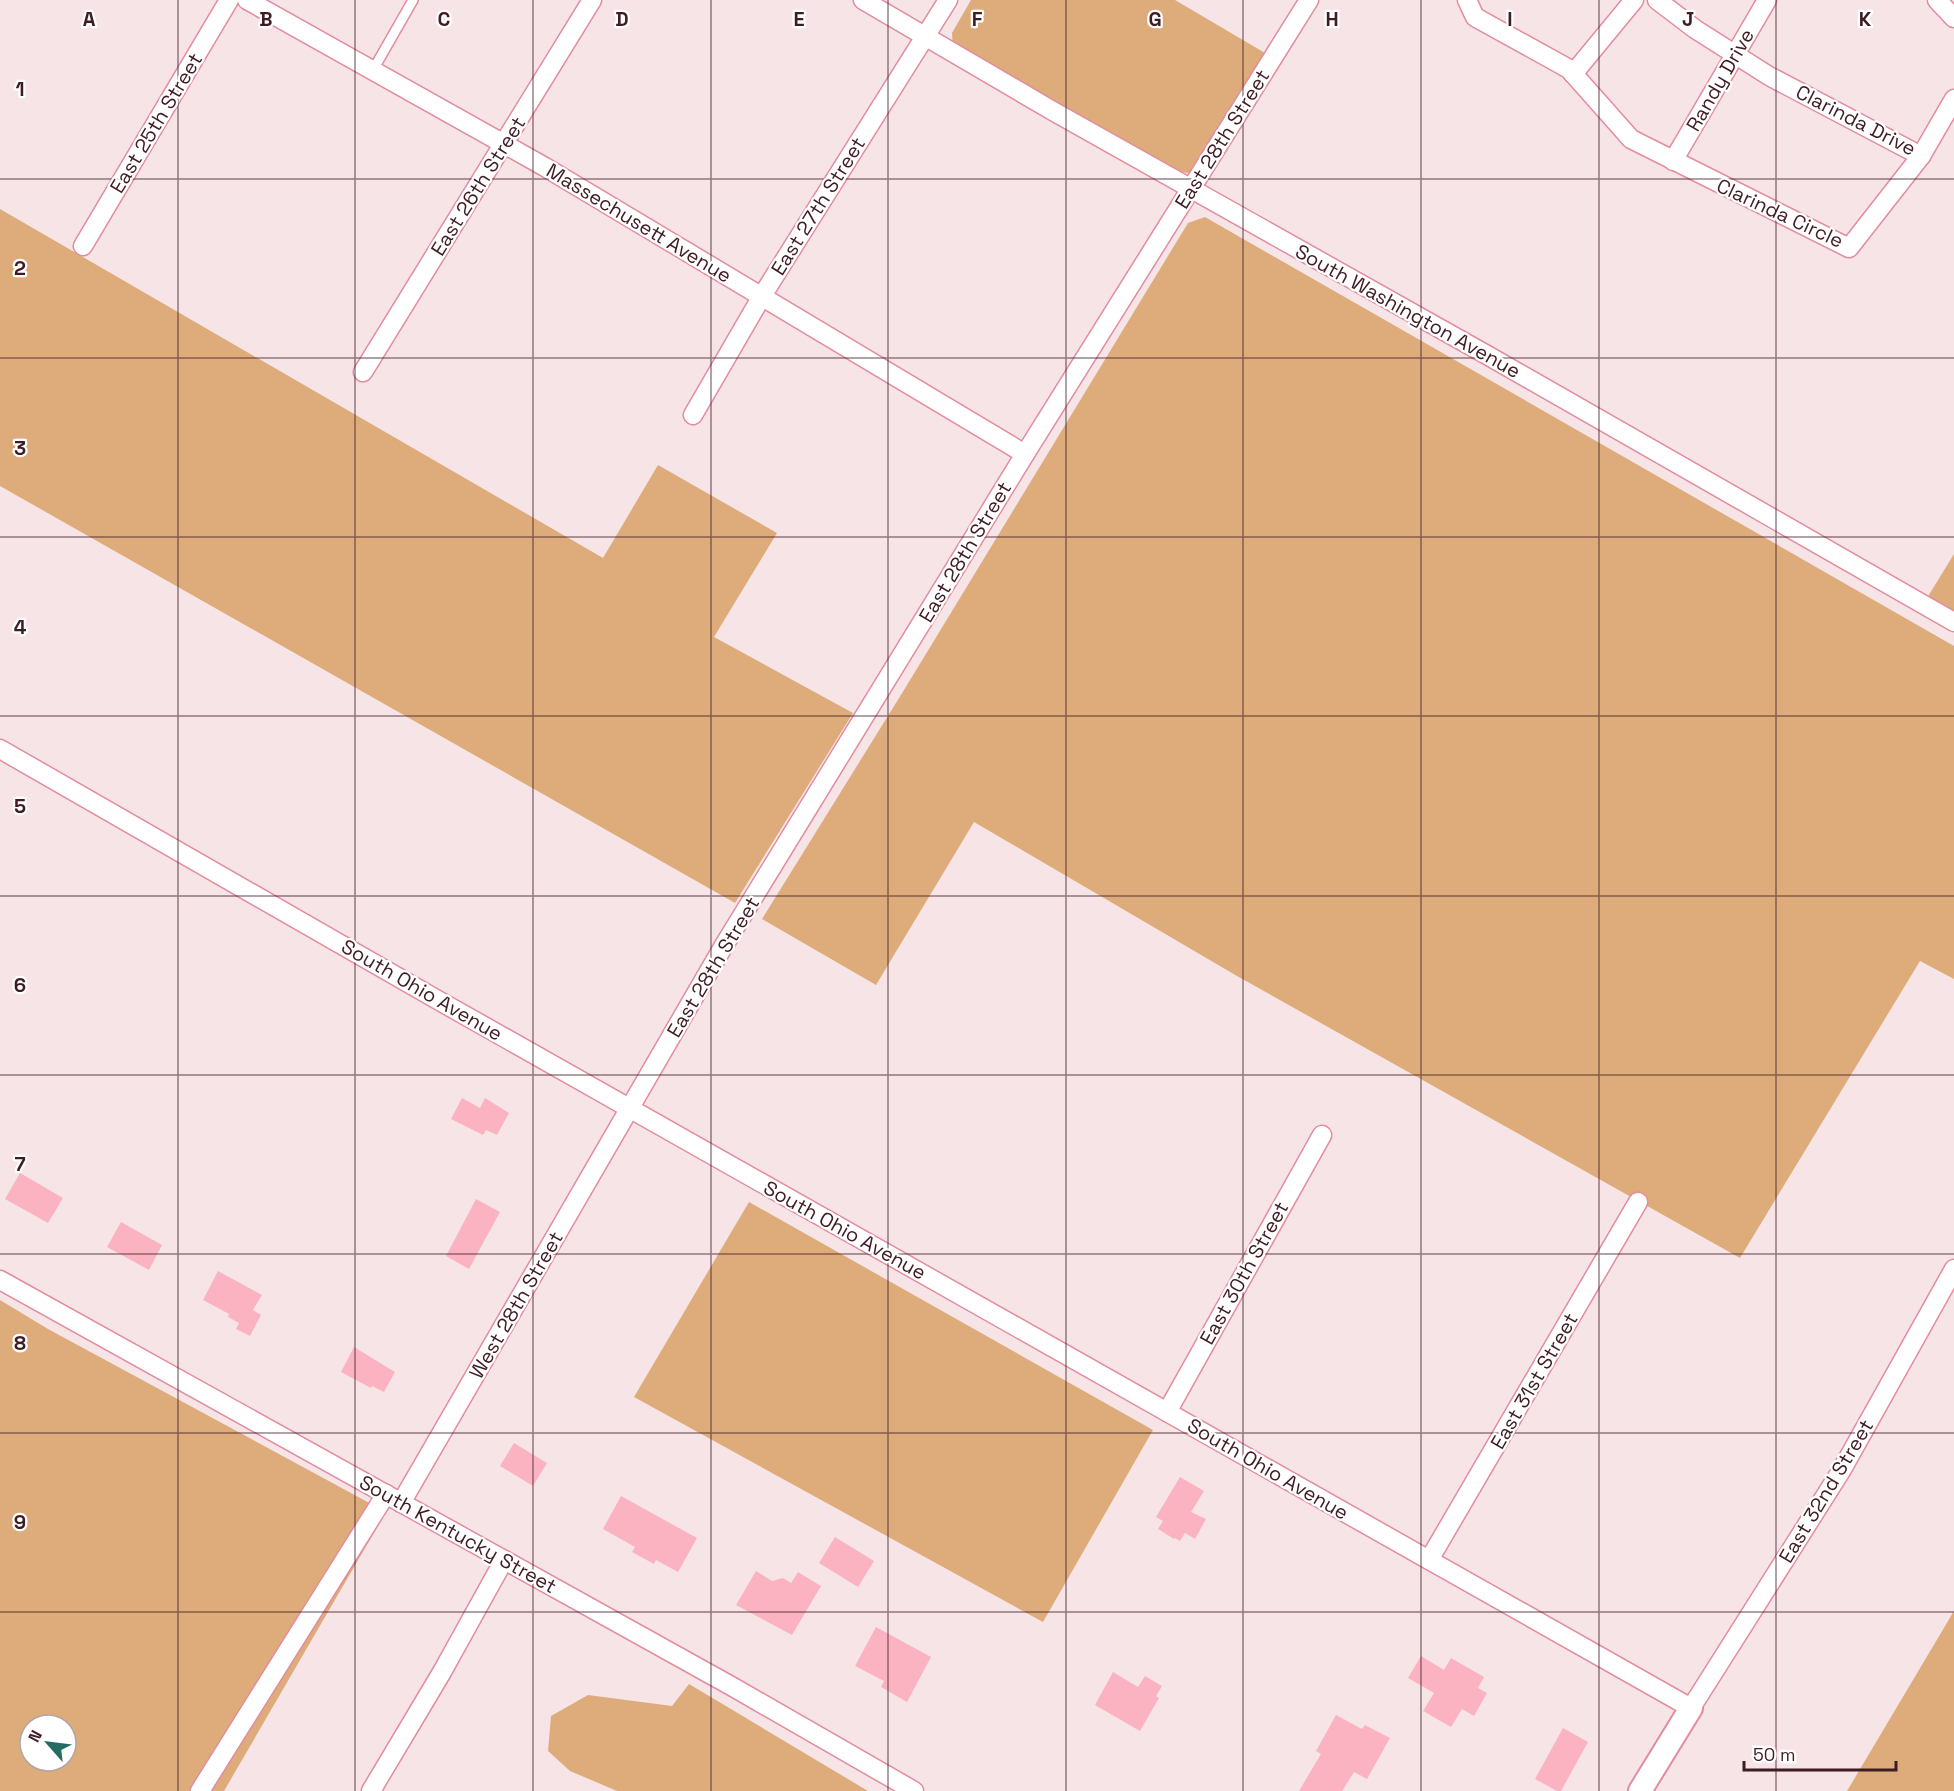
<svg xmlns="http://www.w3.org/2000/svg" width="1954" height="1791" font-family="'Space Grotesk',sans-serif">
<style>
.green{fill:#deac7a;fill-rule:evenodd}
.building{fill:#fbb3c2}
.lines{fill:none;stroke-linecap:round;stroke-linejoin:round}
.service-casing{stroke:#e38c9f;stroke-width:12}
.minor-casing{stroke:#e38c9f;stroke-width:21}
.tertiary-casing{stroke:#e38c9f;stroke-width:26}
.service{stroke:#fff;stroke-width:9}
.minor{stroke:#fff;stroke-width:18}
.tertiary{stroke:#fff;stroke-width:22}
.grid{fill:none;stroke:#3e1c24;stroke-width:1.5;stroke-opacity:0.55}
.labels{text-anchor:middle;stroke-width:4.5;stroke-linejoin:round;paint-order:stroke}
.street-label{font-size:20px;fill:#3e1c24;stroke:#fff}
.grid-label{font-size:20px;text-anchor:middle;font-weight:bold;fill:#3e1c24;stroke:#fff;stroke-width:4.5;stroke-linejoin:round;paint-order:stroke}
</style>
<rect width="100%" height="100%" fill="#f7e4e7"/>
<g class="green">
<path d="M971 0H1175L1265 53 1191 173 1175 172 953 48 952 33Z"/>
<path d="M0 209 603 558 658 465 777 533 714 637 853 713 735 903 0 486Z"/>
<path d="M1205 217 1954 646V979L1920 961 1740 1258 1237 976 974 822 876 985 762 919 904 690 1188 223Z"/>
<path d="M1954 554V620L1924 603Z"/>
<path d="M749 1202 1153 1430 1043 1622 634 1397Z"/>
<path d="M0 1300 48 1329 386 1512 224 1791H0ZM30 1725H66V1761H30Z"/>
<path d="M1954 1611V1791H1847Z"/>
<path d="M689 1684 868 1791H617L570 1771 548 1751 551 1716 588 1695 672 1706Z"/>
</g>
<g class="building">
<path d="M462 1098 480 1108 485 1098 509 1113 497 1135 486 1130 483 1135 451 1119Z"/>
<path d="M20 1173 63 1198 48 1223 5 1199Z"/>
<path d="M476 1199 500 1212 469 1269 446 1256Z"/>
<path d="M121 1222 162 1245 149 1270 107 1247Z"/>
<path d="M218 1271 262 1295 253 1310 261 1315 250 1336 236 1329 239 1323 228 1317 229 1314 203 1300Z"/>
<path d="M354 1347 395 1372 384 1392 372 1386 371 1388 341 1372Z"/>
<path d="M514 1443 547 1463 533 1486 500 1466Z"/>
<path d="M1180 1477 1204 1491 1191 1512 1206 1519 1195 1539 1185 1533 1180 1541 1175 1538 1174 1539 1158 1529 1163 1521 1156 1517Z"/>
<path d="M621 1496 697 1538 678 1572 656 1560 654 1564 632 1552 635 1547 603 1529Z"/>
<path d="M835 1537 874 1561 858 1587 819 1563Z"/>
<path d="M756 1571 772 1581 783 1578 791 1583 798 1572 821 1586 792 1635 736 1605Z"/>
<path d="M876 1627 931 1657 907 1702 881 1687 884 1681 855 1666Z"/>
<path d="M1421 1656 1444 1670 1451 1658 1484 1677 1478 1688 1487 1693 1474 1716 1462 1709 1451 1727 1423 1711 1434 1693 1408 1678Z"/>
<path d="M1113 1672 1138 1687 1145 1676 1162 1686 1156 1696 1159 1698 1140 1731 1095 1705Z"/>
<path d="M1336 1715 1362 1729 1365 1725 1390 1738 1367 1779 1354 1772 1342 1791H1299L1321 1754 1316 1751Z"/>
<path d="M1563 1728 1588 1742 1561 1791H1557L1535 1779Z"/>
</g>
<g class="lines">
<g class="service-casing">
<path id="service" d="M373 70 413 0"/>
</g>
<g class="minor-casing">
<g id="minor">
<path d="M247 0 545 167 1025 454"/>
<path d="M863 0 1051 110 1487 355 1954 622"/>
<path d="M1467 0 1475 17 1569 69 1631 139 1849 248 1921 156 1954 99"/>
<path d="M1657 0 1695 29 1769 76 1921 156"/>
<path d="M1937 0 1954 18"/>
<path d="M1573 74 1634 0"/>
<path d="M1673 161 1767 0"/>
<path d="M83 246 229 0"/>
<path d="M363 372 592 0"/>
<path d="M693 415 762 296 948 0"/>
<path d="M0 749 436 999 1691 1708 1841 1471 1954 1269"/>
<path d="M0 1280 733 1687 914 1791"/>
<path d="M1167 1412 1322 1135"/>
<path d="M401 1503 723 947 1025 454 1309 0"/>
<path d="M1429 1560 1638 1202"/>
<path d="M200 1791 386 1494"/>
<path d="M371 1791 442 1672 504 1560"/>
</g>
</g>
<g class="tertiary-casing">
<path id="tertiary" d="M1640 1791 1691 1708"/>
</g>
<use href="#service" class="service"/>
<use href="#minor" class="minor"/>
<use href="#tertiary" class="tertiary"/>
</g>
<path class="grid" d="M178 0V1791M355 0V1791M533 0V1791M711 0V1791M888 0V1791M1066 0V1791M1243 0V1791M1421 0V1791M1599 0V1791M1776 0V1791M0 179H1954M0 358H1954M0 537H1954M0 716H1954M0 896H1954M0 1075H1954M0 1254H1954M0 1433H1954M0 1612H1954"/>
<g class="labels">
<g class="street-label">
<text transform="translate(1720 80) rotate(-60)" y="7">Randy Drive</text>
<text transform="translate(1856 120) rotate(27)" y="7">Clarinda Drive</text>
<text transform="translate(156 123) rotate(-59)" y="7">East 25th Street</text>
<text transform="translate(1222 139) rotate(-58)" y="7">East 28th Street</text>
<text transform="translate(478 186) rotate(-58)" y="7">East 26th Street</text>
<text transform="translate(818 206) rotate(-58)" y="7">East 27th Street</text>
<text transform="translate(1780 213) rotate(25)" y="7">Clarinda Circle</text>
<text transform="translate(639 223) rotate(31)" y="7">Massechusett Avenue</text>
<text transform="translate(1408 311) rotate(29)" y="7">South Washington Avenue</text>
<text transform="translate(965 552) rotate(-59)" y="7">East 28th Street</text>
<text transform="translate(713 967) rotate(-59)" y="7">East 28th Street</text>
<text transform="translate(422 990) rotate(30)" y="7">South Ohio Avenue</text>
<text transform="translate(845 1230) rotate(29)" y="7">South Ohio Avenue</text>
<text transform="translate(1244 1273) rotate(-61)" y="7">East 30th Street</text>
<text transform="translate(516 1305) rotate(-60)" y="7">West 28th Street</text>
<text transform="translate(1534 1381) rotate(-60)" y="7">East 31st Street</text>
<text transform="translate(1268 1469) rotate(30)" y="7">South Ohio Avenue</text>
<text transform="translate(1826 1491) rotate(-59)" y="7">East 32nd Street</text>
<text transform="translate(458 1534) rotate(29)" y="7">South Kentucky Street</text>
</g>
</g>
<g class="grid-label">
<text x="89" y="26">A</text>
<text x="266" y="26">B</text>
<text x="444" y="26">C</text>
<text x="622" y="26">D</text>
<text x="799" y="26">E</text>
<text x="977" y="26">F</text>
<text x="1155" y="26">G</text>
<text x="1332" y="26">H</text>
<text x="1510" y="26">I</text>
<text x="1688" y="26">J</text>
<text x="1865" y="26">K</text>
<text x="20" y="96">1</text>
<text x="20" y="275">2</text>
<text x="20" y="455">3</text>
<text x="20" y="634">4</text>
<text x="20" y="813">5</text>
<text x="20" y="992">6</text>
<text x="20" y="1171">7</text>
<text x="20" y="1350">8</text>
<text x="20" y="1529">9</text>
</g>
<g transform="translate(48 1743) rotate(298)"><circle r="28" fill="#ffffff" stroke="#b2a4a7" stroke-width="1.5"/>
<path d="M0-4.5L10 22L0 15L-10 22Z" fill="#236c64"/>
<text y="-9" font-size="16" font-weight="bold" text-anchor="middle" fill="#3e1c24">N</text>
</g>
<path d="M1744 1761v9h152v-9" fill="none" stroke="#3e1c24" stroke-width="3"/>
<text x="1753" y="1761" font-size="18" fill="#3e1c24" stroke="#ffffff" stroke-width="4.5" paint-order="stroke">50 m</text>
</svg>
